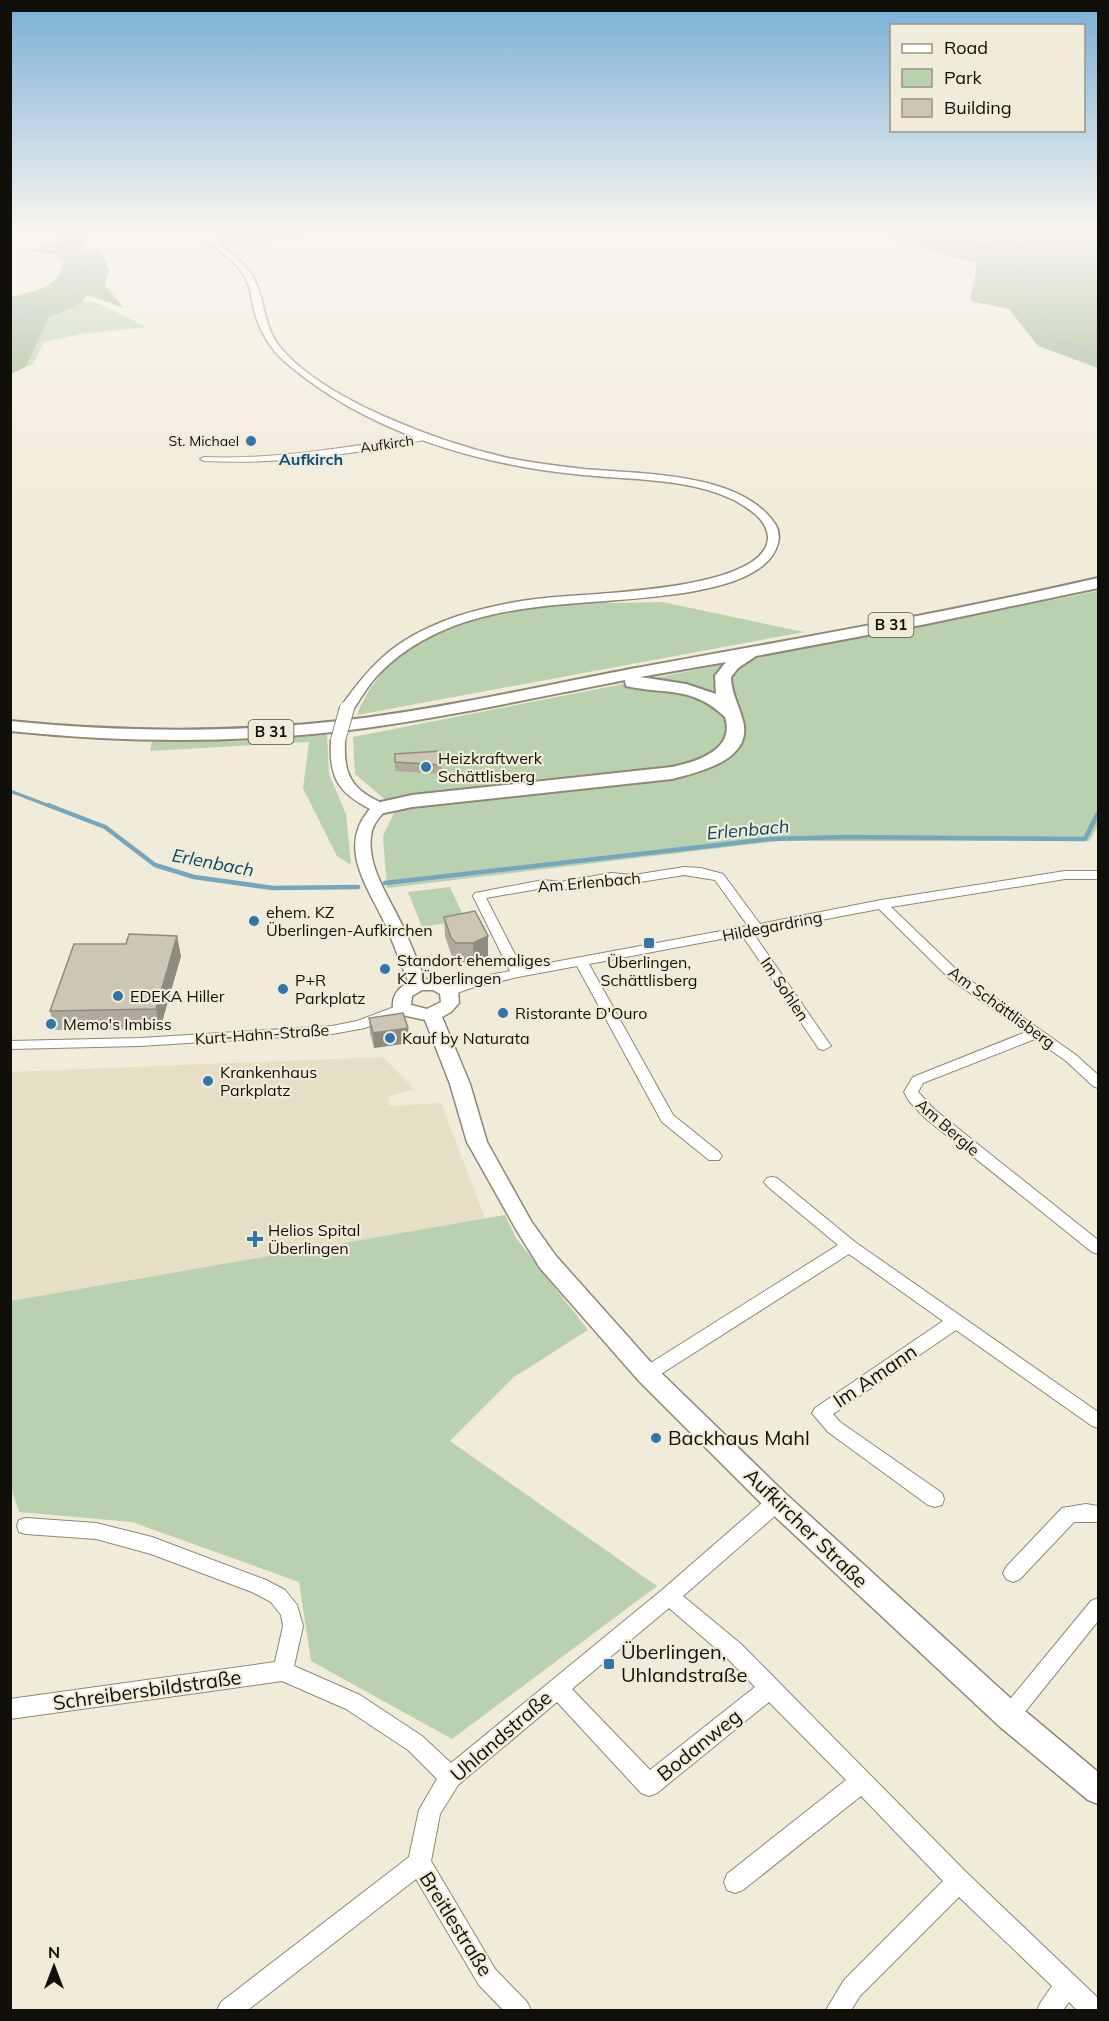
<svg xmlns="http://www.w3.org/2000/svg" width="1109" height="2021" font-family="Mulish,sans-serif">
<style>
.built{fill:#e7dfc5}
.green{fill:#b9d1af}
.forest{fill:#93ae87}
.lines{fill:none;stroke-linecap:round;stroke-linejoin:round}
.stream-far2{stroke:#74a6bd;stroke-width:2}
.stream-far1{stroke:#74a6bd;stroke-width:3}
.stream{stroke:#74a6bd;stroke-width:4.5}
.minor-casing{stroke:#8e8877;stroke-width:2}
.tertiary-casing{stroke:#8e8877;stroke-width:3}
.primary-casing{stroke:#8e8877;stroke-width:4}
.minor{fill:#fff;fill-rule:evenodd}
.tertiary{fill:#fff;fill-rule:evenodd}
.primary{fill:#fff;fill-rule:evenodd}
.tertiary-bridge-casing{stroke:#8e8877;stroke-width:16;stroke-linecap:butt}
.tertiary-bridge{stroke:#fff;stroke-width:14}
.wall{fill:#afaa9b}
.shaded-wall{fill:#8f8b7e}
.building{fill:#ccc6b4;stroke:#8f8b7e;stroke-width:1.5}
.poi-dot{fill:#3175aa;stroke:#f1ebd9;stroke-width:2}
.labels{text-anchor:middle;stroke-width:4.5;stroke-linejoin:round;paint-order:stroke}
.far-poi-label{font-size:14px;fill:#110f09;stroke:#f1ebd9;text-anchor:end}
.far-street-label{font-size:14px;fill:#110f09;stroke:#f1ebd9}
.shield{fill:#f1ebd9;stroke:#545147;stroke-width:1.5}
.shield-label{font-size:15px;font-weight:bold;fill:#110f09}
.far-quarter-label{font-size:16px;font-weight:bold;fill:#0a4e7d;stroke:#f1ebd9}
.poi-label{font-size:16px;fill:#110f09;stroke:#f1ebd9;text-anchor:start}
.street-label{font-size:16px;fill:#110f09;stroke:#f1ebd9}
.water-label{font-size:18px;font-style:italic;fill:#004961;stroke:#f1ebd9}
.near-street-label{font-size:20px;fill:#110f09;stroke:#f1ebd9}
.near-poi-label{font-size:20px;fill:#110f09;stroke:#f1ebd9;text-anchor:start}
</style>
<rect width="100%" height="100%" fill="#f1ebd9"/>
<path class="built" d="M383 1057 414 1089 388 1097 390 1106 441 1103 485 1218 512 1260 11 1439 10 1072Z"/>
<g class="green">
<path d="M73 297 99 304 147 327 81 334 40 343 43 344 33 364 11 374 10 320Z"/>
<path d="M1098 591V826L1089 841H779L387 888 383 836 396 809 355 774 353 737Z"/>
<path d="M594 600 612 603 662 602 804 632 357 715C395 619 504 609 594 600Z"/>
<path d="M327 734 329 774 346 814 351 865 337 856 303 788 309 742 150 751 152 741H240Z"/>
<path d="M450 887 465 920 422 927 408 892Z"/>
<path d="M505 1215 516 1238 588 1330 514 1377 450 1441 657 1586 452 1739 311 1661 299 1582 132 1522 19 1512 10 1485 11 1301Z"/>
</g>
<g class="forest">
<path d="M55 232H87L92 239 79 251H101L109 270 105 285 124 308 88 295 75 307 49 317 26 366 11 374V297C31 292 62 287 63 262L54 255 31 251 58 240V234Z"/>
<path d="M213 232H391L222 244Z"/>
<path d="M871 232H1079L1098 236V368L1038 346 1009 309 970 301 977 264Z"/>
</g>
<g class="lines">
<g class="stream-far2">
<path d="M928 232C953 239 985 242 1007 257 1015 263 1033 297 1038 308 1040 315 1041 324 1045 330 1053 341 1085 351 1098 357"/>
<path d="M10 319C27 315 88 303 84 279 82 267 68 258 60 251L61 247 74 236 69 232"/>
</g>
<path class="stream-far1" d="M10 791 52 807"/>
<g class="stream">
<path d="M48 805 105 827 155 865 194 877 273 888 358 887"/>
<path d="M385 883 771 839 846 837 1085 839 1098 813"/>
</g>
<g class="minor-casing">
<g id="minor">
<path d="M426 435 430 437 429 439C357 454 277 465 204 461L200 459 204 457C279 460 352 446 426 435Z"/>
<path d="M684 867 701 868 723 874 760 924 881 900 1065 871H1098V879H1065L891 907 960 973 1076 1055 1098 1075V1088L1093 1086 1066 1061 1035 1039 923 1083 918 1092 935 1110 1098 1240V1254L1092 1252 925 1118 909 1101 904 1092 913 1077 1026 1032 950 979 879 909 753 933 831 1046 824 1050 819 1049 742 935 589 964 673 1115 719 1152 722 1156 719 1160H709L662 1122 577 966 518 977 471 988 449 996 442 992C454 979 493 975 510 971L473 896 475 893 543 880 561 882 611 873 634 875ZM684 875 715 880 748 926 522 968 486 898 543 888 561 890 611 881 634 883Z"/>
<path d="M402 1004 409 1008 407 1011 365 1028 332 1034 140 1046 10 1049V1041L140 1038 332 1026 357 1021Z"/>
<path d="M772 1177 777 1178 855 1242 1098 1412V1428L1092 1426 956 1330 833 1414 840 1422 942 1493 944 1499 942 1505 935 1507 928 1505 828 1432 812 1413 815 1408 943 1321 849 1254 653 1379 647 1381 641 1379 638 1374 641 1369 838 1245 767 1186 764 1182 767 1178Z"/>
<path d="M777 1494 784 1496 786 1502 784 1508 683 1596 741 1644 967 1873 1098 1998V2010H1077L1069 2002 1063 2010H1037L1041 2002 1052 1986 959 1897 860 1996 851 2010H826L844 1980 943 1881 861 1796 743 1890 735 1893 727 1890 724 1882 727 1874 846 1780 769 1702 657 1793 649 1796 641 1793 557 1702 458 1785 440 1814 431 1861 495 1969 527 2002 531 2010H503L479 1985 416 1879 248 2010H217L221 2002 409 1857 419 1810 437 1779 408 1750 346 1709 282 1681 10 1719V1699L275 1662 283 1626 281 1615 271 1602 252 1592 151 1554 96 1539 26 1534 19 1532 17 1526 19 1520 26 1518 96 1523 152 1537 266 1580 285 1590 297 1605 303 1626 294 1666 360 1695 422 1736 451 1763 662 1590 770 1496ZM669 1608 727 1658 755 1687 650 1770 572 1689Z"/>
<path d="M1086 1504 1098 1506V1522H1074L1020 1579 1013 1582 1006 1579 1003 1573 1006 1567 1062 1508Z"/>
<path d="M1098 1598V1621L1016 1723 1009 1726 1002 1723 999 1716 1002 1709 1091 1601Z"/>
</g>
</g>
<g class="tertiary-casing">
<g id="tertiary">
<path d="M198 232H206C221 247 242 258 253 277 265 298 263 323 277 343 318 399 442 443 508 458 533 463 558 466 584 469 639 474 737 472 773 521 778 527 780 535 778 543 770 575 722 586 695 591 587 611 459 589 376 677 367 687 360 700 352 711H342L340 708C375 658 400 636 458 616 486 607 516 601 545 598 584 593 768 592 768 537 767 519 748 508 734 500 689 478 632 480 583 475 477 465 366 432 284 361 268 346 257 326 253 305 251 295 250 285 245 277 234 258 212 248 198 232Z"/>
<path d="M338 736 345 740C344 763 346 782 367 795 373 799 382 802 387 808 380 817 372 824 371 836 367 867 389 897 401 923 410 941 417 961 425 979L443 981 458 992 459 1003 451 1012 442 1017 470 1084 487 1142 531 1221 556 1256 655 1367 786 1494 1019 1706 1098 1772V1804L1088 1800 999 1726 768 1510 639 1381 540 1268 517 1231 467 1142 450 1084 425 1020 402 1015 393 1008C392 996 398 987 409 983 401 964 394 945 386 926 369 888 336 848 370 809 337 792 329 776 331 740ZM422 990H433L440 994 441 1002 427 1009 411 1005 412 996Z"/>
</g>
</g>
<g class="primary-casing">
<path id="primary" d="M1098 578V588L926 624 756 656 738 668 731 677C731 693 739 705 743 721 753 760 699 772 672 779L412 807 379 814 372 812 370 808 372 804 412 795 672 767C696 762 736 750 725 717 692 685 665 695 626 686L625 680C538 697 452 716 365 728 247 744 128 743 10 731V721C128 733 246 733 364 718 455 706 546 685 636 668 790 640 945 613 1098 578ZM726 662 715 676 716 694 686 684 640 677Z"/>
</g>
<use href="#minor" class="minor"/>
<use href="#tertiary" class="tertiary"/>
<use href="#primary" class="primary"/>
<g class="tertiary-bridge-casing">
<path id="tertiary-bridge" d="M338 740 347 708"/>
</g>
<use href="#tertiary-bridge" class="tertiary-bridge"/>
</g>
<g class="wall">
<path d="M395 762 442 765V774L395 771Z"/>
<path d="M444 917 488 956 474 963 457 962 452 957 445 936Z"/>
<path d="M126 944 181 956 160 1029 55 1030 50 1011Z"/>
<path d="M369 1018 408 1028 409 1043 374 1048 370 1033Z"/>
</g>
<g class="shaded-wall">
<path d="M177 936 181 956 160 1029 156 1009Z"/>
<path d="M488 936V956L474 963 473 943Z"/>
<path d="M408 1028 409 1043 374 1048 373 1033Z"/>
</g>
<g class="building">
<path d="M441 751 442 765 395 762V754Z"/>
<path d="M475 911 488 936 473 943H456L451 938 444 917Z"/>
<path d="M129 934 177 936 156 1009 50 1011 74 944H126Z"/>
<path d="M403 1013 408 1028 373 1033 369 1018Z"/>
</g>
<linearGradient id="sky" x2="0" y2="1"><stop stop-color="#79aed7"/><stop offset="0.45" stop-color="#f9f6ee"/><stop offset="1" stop-color="#f9f6ee" stop-opacity="0"/></linearGradient>
<rect width="1109" height="515" fill="url(#sky)"/>
<g class="poi-dot">
<circle cx="251" cy="441" r="6"/>
<circle cx="426" cy="767" r="6"/>
<circle cx="254" cy="921" r="6"/>
<rect x="643" y="937" width="12" height="12" rx="3"/>
<circle cx="385" cy="969" r="6"/>
<circle cx="283" cy="989" r="6"/>
<circle cx="118" cy="996" r="6"/>
<circle cx="503" cy="1013" r="6"/>
<circle cx="51" cy="1024" r="6"/>
<circle cx="390" cy="1038" r="6"/>
<circle cx="208" cy="1081" r="6"/>
<path d="M252 1230h6v6h6v6h-6v6h-6v-6h-6v-6h6z"/>
<circle cx="656" cy="1438" r="6"/>
<rect x="603" y="1658" width="12" height="12" rx="3"/>
</g>
<g class="labels">
<g class="far-poi-label">
<text x="239" y="446">St. Michael</text>
</g>
<g class="far-street-label">
<text transform="translate(387 444) rotate(-8)" y="5">Aufkirch</text>
</g>
<g class="shield">
<rect x="868.5" y="613" width="45" height="24" rx="4.5"/>
<rect x="248.5" y="720" width="45" height="24" rx="4.5"/>
</g>
<g class="shield-label">
<text x="891" y="630">B 31</text>
<text x="271" y="737">B 31</text>
</g>
<g class="far-quarter-label">
<text x="311" y="465">Aufkirch</text>
</g>
<g class="poi-label">
<text x="438" y="764">Heizkraftwerk<tspan x="438" dy="18">Schättlisberg</tspan></text>
<text x="266" y="918">ehem. KZ<tspan x="266" dy="18">Überlingen-Aufkirchen</tspan></text>
<text x="397" y="966">Standort ehemaliges<tspan x="397" dy="18">KZ Überlingen</tspan></text>
<text x="649" y="968" text-anchor="middle">Überlingen,<tspan x="649" dy="18">Schättlisberg</tspan></text>
<text x="295" y="986">P+R<tspan x="295" dy="18">Parkplatz</tspan></text>
<text x="130" y="1002">EDEKA Hiller</text>
<text x="515" y="1019">Ristorante D'Ouro</text>
<text x="63" y="1030">Memo's Imbiss</text>
<text x="402" y="1044">Kauf by Naturata</text>
<text x="220" y="1078">Krankenhaus<tspan x="220" dy="18">Parkplatz</tspan></text>
<text x="268" y="1236">Helios Spital<tspan x="268" dy="18">Überlingen</tspan></text>
</g>
<g class="street-label">
<text transform="translate(589 882) rotate(-5)" y="6">Am Erlenbach</text>
<text transform="translate(772 926) rotate(-11)" y="6">Hildegardring</text>
<text transform="translate(785 989) rotate(56)" y="6">Im Sohlen</text>
<text transform="translate(1002 1007) rotate(36)" y="6">Am Schättlisberg</text>
<text transform="translate(262 1034) rotate(-4)" y="6">Kurt-Hahn-Straße</text>
<text transform="translate(948 1127) rotate(41)" y="6">Am Bergle</text>
</g>
<g class="water-label">
<text transform="translate(748 830) rotate(-5)" y="6">Erlenbach</text>
<text transform="translate(213 863) rotate(11)" y="6">Erlenbach</text>
</g>
<g class="near-street-label">
<text transform="translate(875 1376) rotate(-34)" y="7">Im Amann</text>
<text transform="translate(806 1528) rotate(44)" y="7">Aufkircher Straße</text>
<text transform="translate(147 1690) rotate(-8)" y="7">Schreibersbildstraße</text>
<text transform="translate(501 1736) rotate(-41)" y="7">Uhlandstraße</text>
<text transform="translate(699 1745) rotate(-39)" y="7">Bodanweg</text>
<text transform="translate(456 1924) rotate(58)" y="7">Breitlestraße</text>
</g>
<g class="near-poi-label">
<text x="668" y="1445">Backhaus Mahl</text>
<text x="621" y="1659">Überlingen,<tspan x="621" dy="23">Uhlandstraße</tspan></text>
</g>
</g>
<rect width="1109" height="2021" fill="none" stroke="#110f09" stroke-width="24"/>
<rect x="890" y="24" width="195" height="108" fill="#f1ebd9" stroke="#979386" stroke-width="1.5"/>
<rect x="902" y="44" width="30" height="9" fill="#ffffff" stroke="#979386" stroke-width="1.5"/>
<text x="944" y="54" font-size="18" fill="#110f09">Road</text>
<rect x="902" y="69" width="30" height="18" fill="#b9d1af" stroke="#979386" stroke-width="1.5"/>
<text x="944" y="84" font-size="18" fill="#110f09">Park</text>
<rect x="902" y="99" width="30" height="18" fill="#ccc6b4" stroke="#979386" stroke-width="1.5"/>
<text x="944" y="114" font-size="18" fill="#110f09">Building</text>
<g transform="translate(54 1967)" stroke="#f1ebd9" stroke-width="4.5" paint-order="stroke">
<path d="M0-4.5L10 22L0 15L-10 22Z" fill="#110f09"/>
<text y="-9" font-size="16" font-weight="bold" text-anchor="middle" fill="#110f09">N</text>
</g>
</svg>
